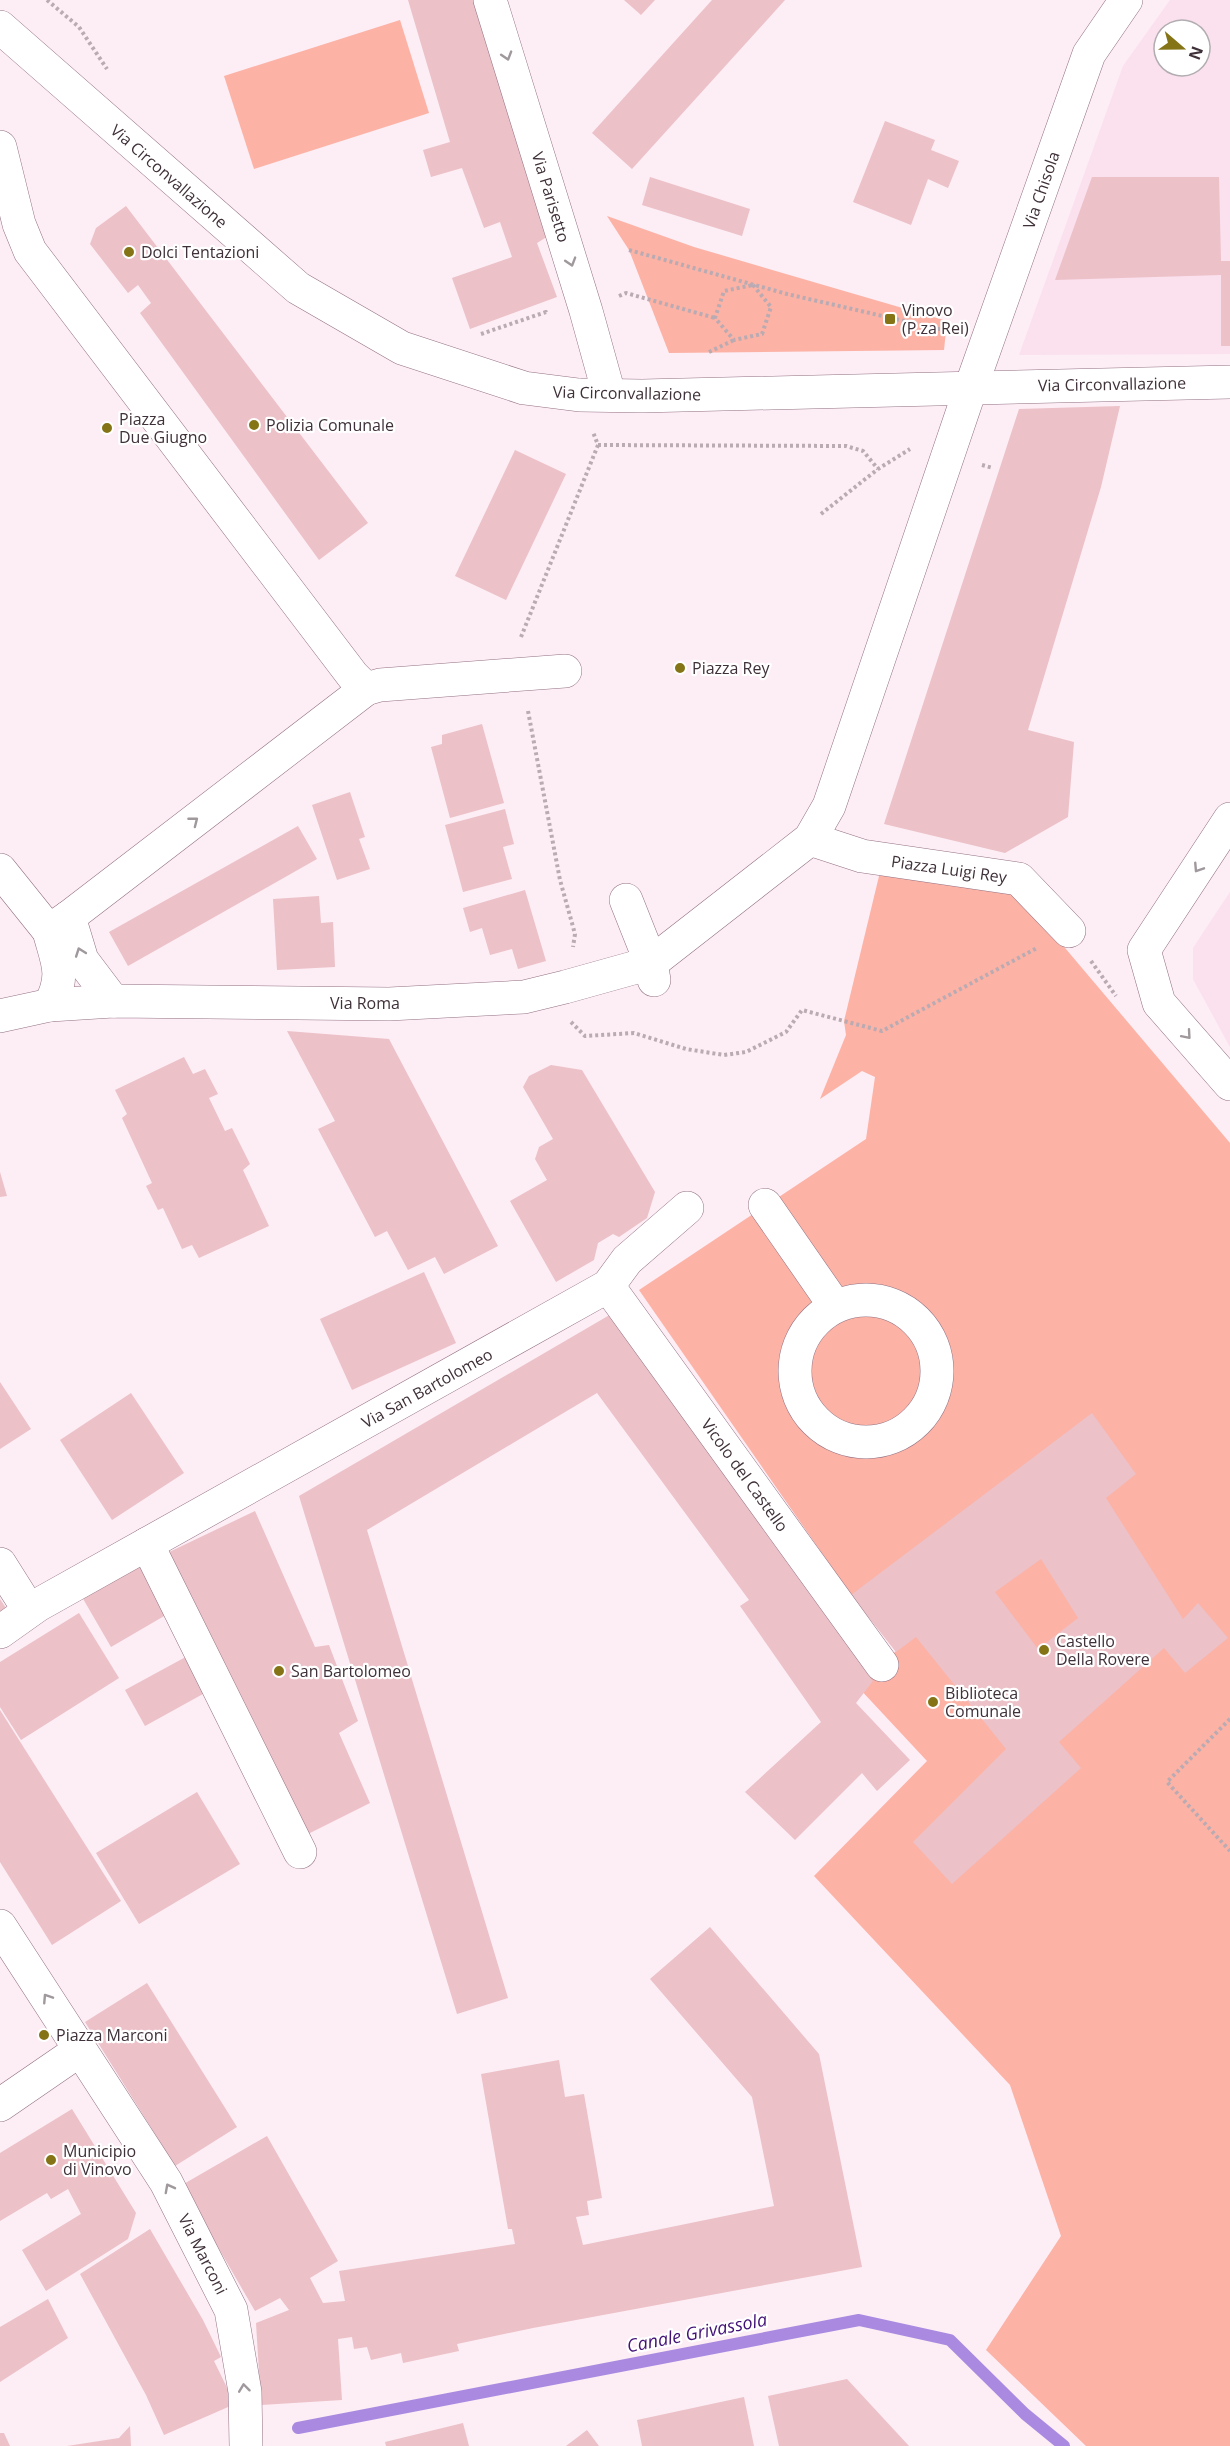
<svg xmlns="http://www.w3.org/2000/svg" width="1230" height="2446" font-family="'Open Sans',sans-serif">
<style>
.built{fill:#fbe0ee;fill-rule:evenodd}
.green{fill:#fcb2a5}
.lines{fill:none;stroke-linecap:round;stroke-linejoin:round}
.stream{stroke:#a98ae0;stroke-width:12}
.building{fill:#ecc1c8;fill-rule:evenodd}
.minor-casing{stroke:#927183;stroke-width:34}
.path{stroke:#baabb3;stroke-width:4;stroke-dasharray:3 3;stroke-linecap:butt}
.minor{stroke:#fff;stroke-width:33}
.oneway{stroke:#9f989c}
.poi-dot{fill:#847416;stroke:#fff;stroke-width:2}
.labels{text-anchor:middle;stroke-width:4.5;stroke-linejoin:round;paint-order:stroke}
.street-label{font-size:16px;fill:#3f3139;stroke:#fff}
.poi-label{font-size:16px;fill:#3f3139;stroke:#fff;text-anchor:start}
.water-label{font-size:18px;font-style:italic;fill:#431277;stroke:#fff}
</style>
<rect width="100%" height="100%" fill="#fdedf5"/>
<g class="built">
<path d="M1170 0H1230V354L1019 355 1123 66ZM1164 30H1200V66H1164Z"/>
<path d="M1230 892V1047L1193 979V948Z"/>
</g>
<g class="green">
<path d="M400 20 429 113 254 169 224 76Z"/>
<path d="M607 216 694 247 947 321 944 350 669 353 629 250Z"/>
<path d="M880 872 1016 890 1230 1143V2446H1086L986 2350 1061 2236 1010 2085 814 1876 927 1761 858 1687 896 1651 851 1595 639 1290 866 1139 875 1077 862 1071 820 1099 846 1035 844 1021Z"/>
</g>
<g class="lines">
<path class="stream" d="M298 2428 859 2320 950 2340 1025 2414 1064 2446"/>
</g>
<g class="building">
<path d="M408 0H476L550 235 537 243 557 297 470 329 452 278 512 257 500 222 484 228 462 168 431 177 423 150 450 142Z"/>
<path d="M624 0H655L641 15Z"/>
<path d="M712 0H785L632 169 592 133Z"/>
<path d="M885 121 935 140 931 150 959 161 948 188 928 179 911 225 853 202Z"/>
<path d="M650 177 750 209 742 236 642 205Z"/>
<path d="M1092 177H1219L1221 261H1230V346H1221V275L1055 280Z"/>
<path d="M126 206 368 523 319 560 140 313 151 303 138 285 128 293 90 244 96 228Z"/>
<path d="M1120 406 1101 487 1028 730 1074 742 1068 817 1005 853 884 824 1019 409Z"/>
<path d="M515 450 566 474 506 600 455 576Z"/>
<path d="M482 724 504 803 450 818 431 747 442 744V735Z"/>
<path d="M350 792 365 837 359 839 370 869 337 880 312 805Z"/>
<path d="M505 809 514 844 503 847 512 879 463 892 445 825Z"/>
<path d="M298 826 317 859 128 966 109 932Z"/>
<path d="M525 890 546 961 518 969 512 949 490 955 482 928 470 932 463 908Z"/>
<path d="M319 896 321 923 333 922 335 967 277 970 273 899Z"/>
<path d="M287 1031 389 1039 498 1246 444 1274 435 1257 408 1270 387 1231 375 1237 318 1129 335 1121Z"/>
<path d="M184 1057 193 1074 205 1069 218 1094 209 1098 225 1131 232 1128 250 1164 243 1170 269 1226 199 1258 192 1245 182 1249 163 1208 158 1210 146 1186 152 1183 122 1118 127 1114 115 1090Z"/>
<path d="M551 1065 582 1070 655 1192 647 1218 619 1237 613 1234 598 1243 594 1260 556 1282 510 1201 547 1180 535 1159 539 1147 553 1139 523 1087 529 1076Z"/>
<path d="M0 1172 7 1196 0 1197Z"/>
<path d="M424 1272 456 1343 352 1390 320 1319Z"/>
<path d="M613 1313 873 1681 856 1703 910 1760 877 1791 862 1773 795 1840 745 1792 821 1722 740 1606 749 1600 597 1393 367 1530 508 1998 457 2014 299 1496Z"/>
<path d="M0 1382 31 1429 0 1449Z"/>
<path d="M131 1393 184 1473 112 1520 60 1440Z"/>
<path d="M1092 1413 1136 1474 1106 1498 1183 1619 1198 1603 1228 1638 1185 1673 1164 1648 1059 1742 1081 1768 952 1884 913 1842 1006 1749 916 1637 896 1652 851 1595ZM1041 1559 1078 1618 1038 1649 995 1592Z"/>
<path d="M255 1511 315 1647 329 1645 358 1721 339 1733 370 1803 306 1835 163 1555Z"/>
<path d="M142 1562 171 1612 111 1647 82 1597Z"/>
<path d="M0 1599 8 1611 0 1616Z"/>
<path d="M79 1613 119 1678 21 1740 0 1707V1662Z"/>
<path d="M193 1653 212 1689 145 1726 125 1690Z"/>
<path d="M0 1710 121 1901 52 1945 0 1862Z"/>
<path d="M197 1792 240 1864 139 1924 96 1853Z"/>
<path d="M710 1927 819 2054 862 2267 533 2328 457 2344 459 2351 403 2363 401 2353 371 2360 367 2347 354 2349 352 2337 338 2339 342 2400 261 2405 256 2323 289 2310 280 2298 255 2311 182 2185 267 2136 338 2261 310 2278 323 2303 345 2301 339 2271 515 2244 512 2229H508L481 2074 559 2060 565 2097 584 2094 602 2198 587 2201 589 2215 576 2217 583 2245 774 2206 752 2097 650 1979Z"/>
<path d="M147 1983 237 2127 175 2166 85 2022Z"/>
<path d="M72 2109 136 2213 128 2239 46 2291 22 2250 81 2214 68 2189 51 2199 47 2193 0 2221V2153Z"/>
<path d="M150 2229 203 2320 221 2357 214 2361 235 2404 164 2435 146 2395 80 2274Z"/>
<path d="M48 2299 68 2338 0 2382V2327Z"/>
<path d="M847 2379 909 2446H779L768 2396Z"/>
<path d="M744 2397 754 2446H642L637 2420Z"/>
<path d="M463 2423 469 2446H386L385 2442Z"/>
<path d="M130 2426 131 2446H67L119 2438Z"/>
<path d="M587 2430 599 2446H566Z"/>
<path d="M0 2433H4L10 2446H0Z"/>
</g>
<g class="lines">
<g class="minor-casing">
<g id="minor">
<path d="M490 0 586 311 609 394"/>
<path d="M0 27 298 288 402 348 524 388 579 395 642 396 1230 382"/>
<path d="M0 147 19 224 30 251 353 676 366 689"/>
<path d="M1230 819 1144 950 1159 1003 1230 1084"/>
<path d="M810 839 862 856 1019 879 1069 931"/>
<path d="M0 870 49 931 69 917"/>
<path d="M626 900 651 963 654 980"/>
<path d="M49 931C57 962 66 974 50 1005"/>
<path d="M113 1001 82 960 69 917 366 689 380 685 565 671"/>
<path d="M0 1016 50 1005 113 1001 389 1004 524 997 565 987 651 963 810 839 829 806 971 387 1089 54 1126 0"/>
<path d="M765 1205 835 1306"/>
<path d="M608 1286 882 1665"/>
<circle cx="866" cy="1371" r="71"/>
<path d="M147 1544 300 1852"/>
<path d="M0 1564 29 1610"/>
<path d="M0 1632 38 1605 608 1286 627 1260 687 1208"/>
<path d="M0 1926 166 2182 231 2310 245 2392 246 2446"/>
<path d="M0 2105 80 2050"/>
</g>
</g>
<g class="path">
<path d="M47 0 79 27 107 69"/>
<path d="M629 250 787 294 939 329 953 328"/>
<path d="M753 285 771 307 762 334 734 340 715 318 724 291Z"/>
<path d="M619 296 626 293 715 318"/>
<path d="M481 334 546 312 547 314"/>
<path d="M709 352 734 340"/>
<path d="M598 445 846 446 863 451 878 469"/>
<path d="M982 465 993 468"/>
<path d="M821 514 878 469 910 449"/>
<path d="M521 637 598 445 593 432"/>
<path d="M528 711 560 880 575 934 573 947"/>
<path d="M1091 961 1116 996"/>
<path d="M571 1022 585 1036 634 1033 686 1049 724 1055 746 1052 786 1032 802 1010 882 1031 1037 948"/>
<path d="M1230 1719 1167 1782 1230 1851"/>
</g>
<use href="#minor" class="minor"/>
</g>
<defs><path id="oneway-chevron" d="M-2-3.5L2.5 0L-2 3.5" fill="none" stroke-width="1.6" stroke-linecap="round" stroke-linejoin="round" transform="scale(1.5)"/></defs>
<g class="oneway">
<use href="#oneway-chevron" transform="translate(507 56) rotate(73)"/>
<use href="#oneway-chevron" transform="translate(571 262) rotate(73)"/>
<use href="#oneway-chevron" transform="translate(194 821) rotate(-38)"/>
<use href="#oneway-chevron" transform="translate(1198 868) rotate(123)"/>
<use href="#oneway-chevron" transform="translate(80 952) rotate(-110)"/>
<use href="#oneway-chevron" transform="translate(1187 1035) rotate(49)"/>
<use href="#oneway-chevron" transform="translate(47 1998) rotate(-123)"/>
<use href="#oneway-chevron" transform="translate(169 2188) rotate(-118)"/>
<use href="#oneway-chevron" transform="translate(244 2388) rotate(-97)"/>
</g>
<g class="poi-dot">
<circle cx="129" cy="252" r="6"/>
<rect x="884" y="313" width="12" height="12" rx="3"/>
<circle cx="254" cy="425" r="6"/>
<circle cx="107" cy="428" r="6"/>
<circle cx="680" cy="668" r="6"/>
<circle cx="1044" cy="1650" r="6"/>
<circle cx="279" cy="1671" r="6"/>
<circle cx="933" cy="1702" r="6"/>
<circle cx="44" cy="2035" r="6"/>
<circle cx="51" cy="2160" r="6"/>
</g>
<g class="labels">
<g class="street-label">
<text transform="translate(169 176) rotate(41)" y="6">Via Circonvallazione</text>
<text transform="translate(1041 190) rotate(-71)" y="6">Via Chisola</text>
<text transform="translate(551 197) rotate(73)" y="6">Via Parisetto</text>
<text transform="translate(1112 384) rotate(-1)" y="6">Via Circonvallazione</text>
<text transform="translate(627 393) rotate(1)" y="6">Via Circonvallazione</text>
<text transform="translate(949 869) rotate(8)" y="6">Piazza Luigi Rey</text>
<text x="365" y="1009">Via Roma</text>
<text transform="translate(427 1388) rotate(-29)" y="6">Via San Bartolomeo</text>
<text transform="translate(745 1475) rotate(54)" y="6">Vicolo del Castello</text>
<text transform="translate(203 2254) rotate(63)" y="6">Via Marconi</text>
</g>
<g class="poi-label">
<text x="141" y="258">Dolci Tentazioni</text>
<text x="902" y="316">Vinovo<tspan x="902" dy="18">(P.za Rei)</tspan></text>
<text x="119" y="425">Piazza<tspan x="119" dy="18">Due Giugno</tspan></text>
<text x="266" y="431">Polizia Comunale</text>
<text x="692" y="674">Piazza Rey</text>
<text x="1056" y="1647">Castello<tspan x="1056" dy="18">Della Rovere</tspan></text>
<text x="291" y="1677">San Bartolomeo</text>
<text x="945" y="1699">Biblioteca<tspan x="945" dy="18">Comunale</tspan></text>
<text x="56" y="2041">Piazza Marconi</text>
<text x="63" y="2157">Municipio<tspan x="63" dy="18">di Vinovo</tspan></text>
</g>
<g class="water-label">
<text transform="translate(697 2333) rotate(-11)" y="6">Canale Grivassola</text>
</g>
</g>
<g transform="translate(1182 48) rotate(110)"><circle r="28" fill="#ffffff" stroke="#b2adb0" stroke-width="1.5"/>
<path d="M0-4.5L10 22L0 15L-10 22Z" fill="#847416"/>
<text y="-9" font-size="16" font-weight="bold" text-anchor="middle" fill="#3f3139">N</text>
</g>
</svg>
